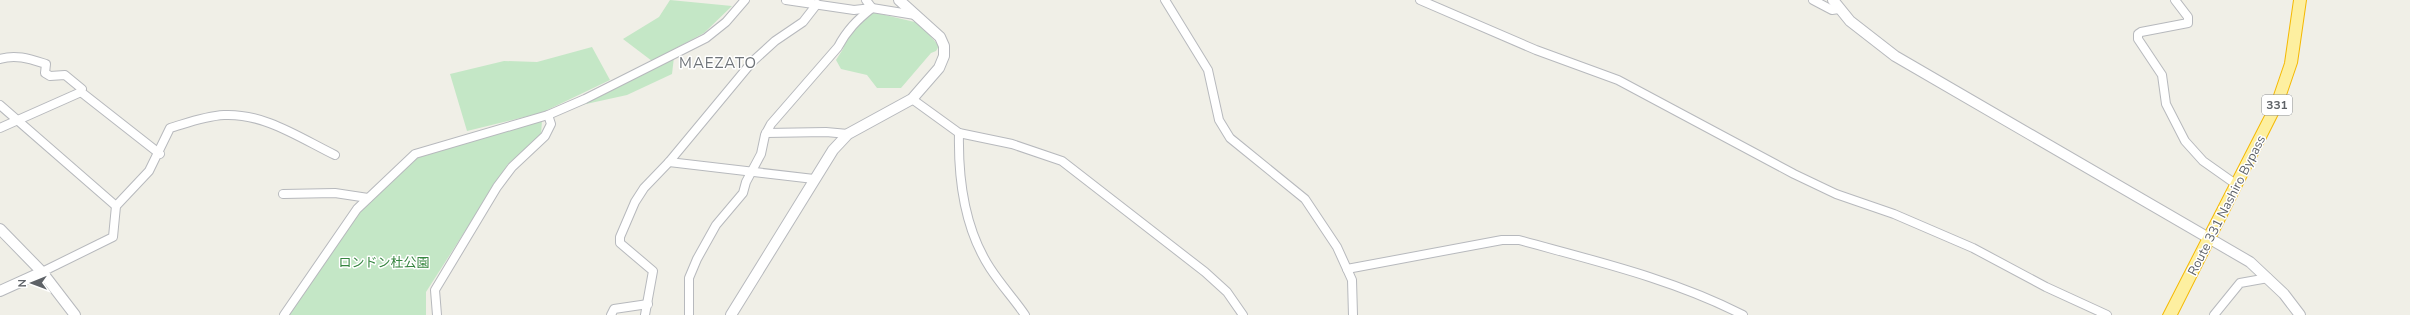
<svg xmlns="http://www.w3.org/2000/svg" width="2410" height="315" font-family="'Nunito Sans','Noto Sans JP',sans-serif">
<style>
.green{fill:#c4e7c6}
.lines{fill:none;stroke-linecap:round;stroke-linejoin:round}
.minor-casing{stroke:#b7b9bd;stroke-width:10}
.tertiary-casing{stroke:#b7b9bd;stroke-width:12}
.trunk-casing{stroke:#f5b902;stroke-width:2}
.minor{stroke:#fff;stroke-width:8}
.tertiary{stroke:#fff;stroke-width:10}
.trunk{fill:#fdefa0;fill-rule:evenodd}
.labels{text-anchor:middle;stroke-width:3;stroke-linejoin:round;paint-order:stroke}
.shield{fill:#fff;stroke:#8e9195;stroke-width:1}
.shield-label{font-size:12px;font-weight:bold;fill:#5e6267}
.street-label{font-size:13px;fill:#5e6267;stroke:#fff}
.park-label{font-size:13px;fill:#368640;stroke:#fff}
.quarter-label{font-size:15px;letter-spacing:1px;fill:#6f7479;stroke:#fff}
</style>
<rect width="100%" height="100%" fill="#f0efe7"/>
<g class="green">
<path d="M670 0 732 6 704 33 652 61 623 39 659 17Z"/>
<path d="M872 12 919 23 939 46 936 51 931 53 901 88H877L867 75 841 69 836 60 843 49 848 33Z"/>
<path d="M592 47 610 80 541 113 467 131 450 74 504 61 537 62Z"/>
<path d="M674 57 672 74 627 95 577 106Z"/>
<path d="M542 120 541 135 508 164 426 292V315H289L360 210 418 155Z"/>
</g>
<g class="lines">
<g class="minor-casing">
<g id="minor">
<path d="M786 0 854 10 872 8 915 15"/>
<path d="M866 0 872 8"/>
<path d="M1165 0 1208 70 1219 120 1230 138 1305 199 1337 247 1352 280 1353 315"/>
<path d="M1420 0 1536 50 1618 80 1794 174 1836 194 1894 214 1973 248 2046 287 2107 315"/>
<path d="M1813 0 1832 10 1839 9"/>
<path d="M2175 0 2188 17V23L2141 32 2138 34V39L2162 75 2166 104 2185 141 2203 161 2237 185"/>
<path d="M0 59C16 54 30 59 46 64L45 73 50 76 65 75 82 89 81 92 160 154"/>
<path d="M912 99 959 133 1012 144 1062 161 1205 272 1227 292 1243 315"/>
<path d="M0 105 116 206"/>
<path d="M0 128 81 92"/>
<path d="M766 133 826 132 848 134"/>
<path d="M959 133C958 180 964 228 990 268 1001 285 1014 299 1025 315"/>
<path d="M669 162 814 179"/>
<path d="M283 194 335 193 368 198"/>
<path d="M1347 269 1502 240H1519C1595 261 1673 279 1743 315"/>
<path d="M42 272 113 237 116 206 149 171 170 128C187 123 205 116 224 115 264 113 300 138 335 155"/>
<path d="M284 315 357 209 415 154 548 115 585 99 706 38 726 22 745 0"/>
<path d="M437 315 435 290 497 187 512 167 545 136 551 124 548 115"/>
<path d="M611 315 614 309 648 304"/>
<path d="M645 315 653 271 620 243V237L635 202 644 188 669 162 752 62 775 41 803 22 817 4"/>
<path d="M689 315V278L697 259 716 225 743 193 746 182 761 154 765 135 771 124 838 47C847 30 857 20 872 8"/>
<path d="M2214 315 2240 283 2268 278"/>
</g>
</g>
<g class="tertiary-casing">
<g id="tertiary">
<path d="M1833 0 1850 21 1895 56 2250 262 2284 294 2300 315"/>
<path d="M0 229 42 272 75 315"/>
<path d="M0 291 42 272"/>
<path d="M731 315 833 150 848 134 912 99 939 68 944 56V46L940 37 899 0"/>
</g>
</g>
<g class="trunk-casing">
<path id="trunk" d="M2294 0H2306L2297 63 2283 104 2177 315H2163L2271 104 2285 63Z"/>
</g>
<use href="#minor" class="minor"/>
<use href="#tertiary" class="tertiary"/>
<use href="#trunk" class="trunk"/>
</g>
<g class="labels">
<rect class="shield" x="2262" y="95" width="30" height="20" rx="3"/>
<g class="shield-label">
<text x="2277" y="109">331</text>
</g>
<g class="street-label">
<text transform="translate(2226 205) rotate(-63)" y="5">Route 331 Nashiro Bypass</text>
</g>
<g class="park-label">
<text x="384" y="267">ロンドン杜公園</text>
</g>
<g class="quarter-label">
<text x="718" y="68">MAEZATO</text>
</g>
</g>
<g transform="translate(32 283) rotate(269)" stroke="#ffffff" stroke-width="3" paint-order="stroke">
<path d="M0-3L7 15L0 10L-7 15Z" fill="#5e6267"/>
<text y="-6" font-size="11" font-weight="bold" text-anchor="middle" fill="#5e6267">N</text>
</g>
</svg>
